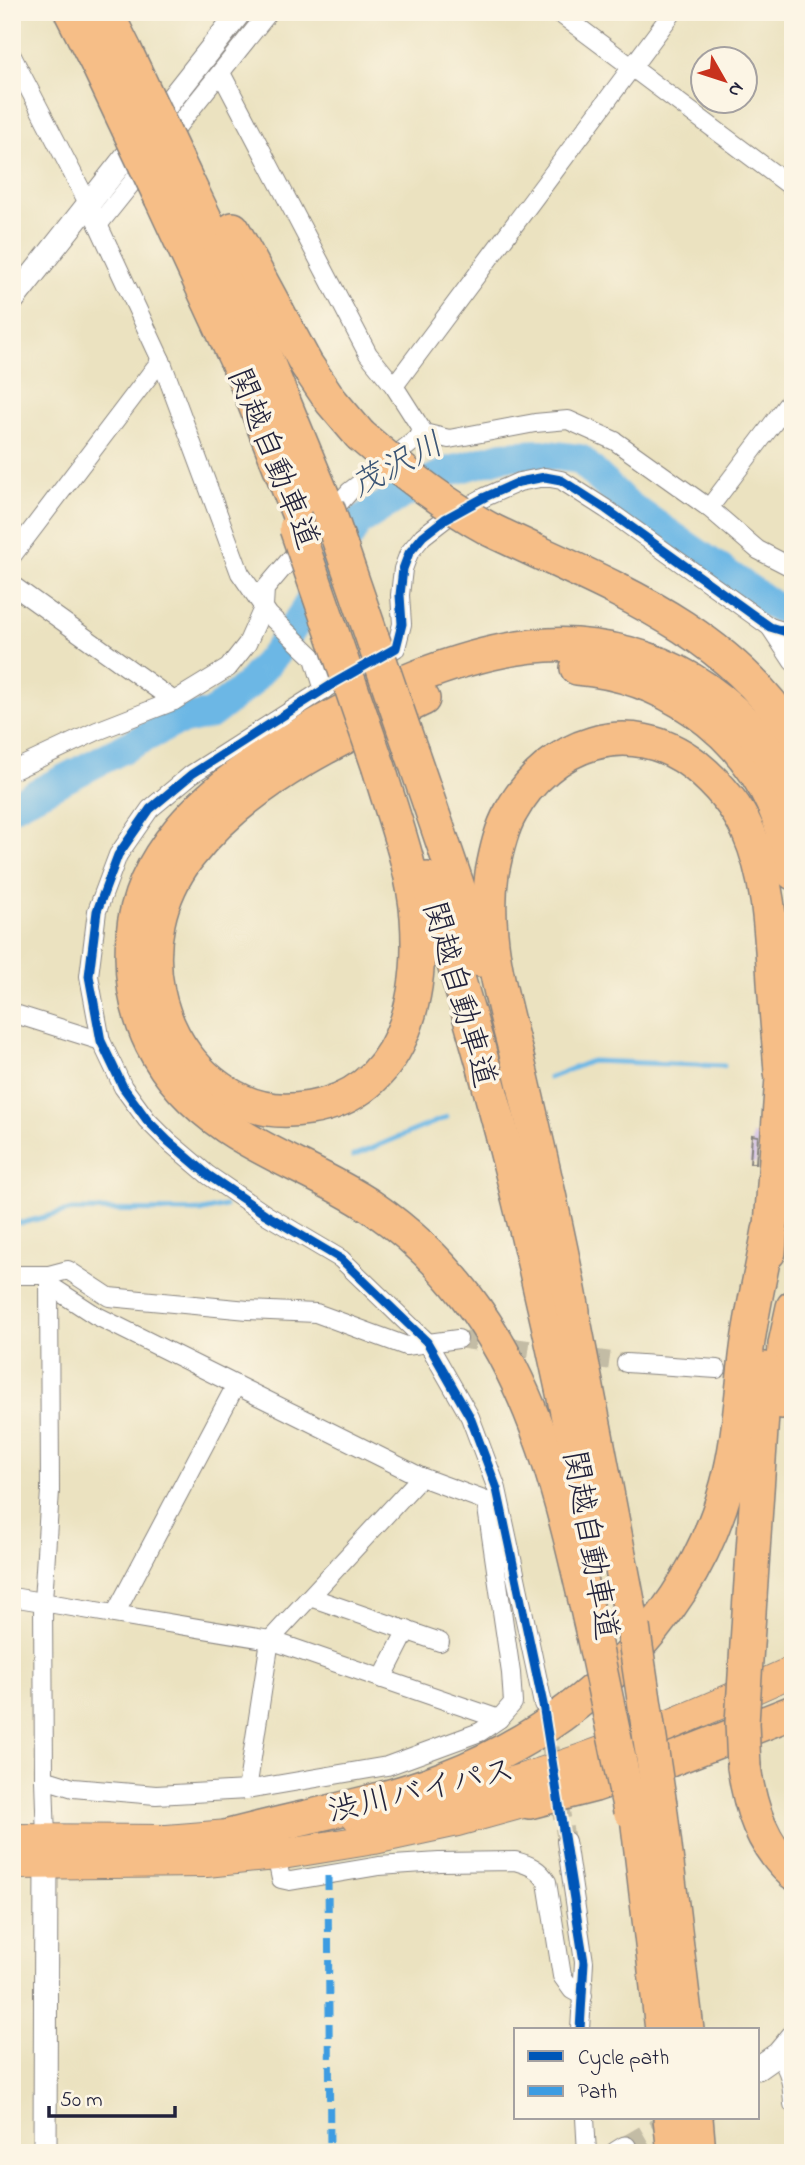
<svg xmlns="http://www.w3.org/2000/svg" width="805" height="2165" font-family="'Indie Flower','Klee One',sans-serif">
<style>
.lines{fill:none;stroke-linecap:round;stroke-linejoin:round}
.stream{stroke:#6cb7e5;stroke-width:5}
.river{stroke:#6cb7e5;stroke-width:30}
.building{fill:#c4afe5}
.minor-tunnel{stroke:#c3bca5;stroke-width:18;stroke-dasharray:18 9;stroke-linecap:butt}
.tertiary-tunnel{stroke:#c3bca5;stroke-width:23;stroke-dasharray:23 11;stroke-linecap:butt}
.minor-casing{stroke:#86827e;stroke-width:20}
.tertiary-casing{stroke:#86827e;stroke-width:25}
.trunk-casing{stroke:#86827e;stroke-width:32}
.motorway-casing{stroke:#86827e;stroke-width:36}
.minor{stroke:#fff;stroke-width:18}
.tertiary{stroke:#fff;stroke-width:23}
.trunk{stroke:#f6be87;stroke-width:30}
.motorway{stroke:#f6be87;stroke-width:33}
.motorway-bridge-casing{stroke:#86827e;stroke-width:36;stroke-linecap:butt}
.motorway-bridge{stroke:#f6be87;stroke-width:33}
.quiet{stroke:#3c9ce2;stroke-width:7;stroke-dasharray:14 7;stroke-linecap:butt}
.cycleway-casing{stroke:#fcf5e5;stroke-width:13}
.cycleway{stroke:#0057b8;stroke-width:9}
.labels{text-anchor:middle;stroke-width:7;stroke-linejoin:round;paint-order:stroke}
.street-label{font-size:32px;fill:#22223b;stroke:#fcf5e5}
.water-label{font-size:33px;font-style:italic;fill:#3c5676;stroke:#fcf5e5}
</style>
<rect width="100%" height="100%" fill="#fcf5e5"/>
<filter id="ink" filterUnits="userSpaceOnUse"><feTurbulence type="fractalNoise" baseFrequency=".0143" numOctaves="2"/><feDisplacementMap in="SourceGraphic" scale="14" xChannelSelector="R" yChannelSelector="G"/><feConvolveMatrix kernelMatrix="1 2 1 2 8 2 1 2 1" color-interpolation-filters="sRGB"/></filter>
<filter id="wash" filterUnits="userSpaceOnUse"><feTurbulence type="fractalNoise" baseFrequency=".00686" numOctaves="4" result="noise"/><feDisplacementMap in="SourceGraphic" scale="28" xChannelSelector="R" yChannelSelector="G"/><feGaussianBlur stdDeviation="1.57" result="paint"/><feColorMatrix in="noise" values="0 0 0 0 0 0 0 0 0 0 0 0 0 0 0 0 0 1.4 0 .05"/><feComposite in="paint" operator="in"/></filter>
<g filter="url(#wash)">
<rect width="100%" height="100%" fill="#ebe2c0"/>
<g class="lines">
<g class="stream">
<path d="M549 1078 591 1061 724 1066"/>
<path d="M353 1156 447 1117"/>
<path d="M12 1222 22 1223 72 1210 203 1211 225 1206"/>
</g>
<path class="river" d="M12 806 175 722 211 714 247 686 275 654 303 613 358 522 399 496 450 471 503 456 542 454 580 459 625 503 772 605 793 614"/>
</g>
<g id="blocks">
<path class="building" d="M752 1135 758 1136 756 1163H750Z"/>
</g>
</g>
<g filter="url(#ink)">
<use href="#blocks" fill-opacity="0" stroke="#86827e" stroke-width="2"/>
<g class="lines">
<g class="minor-tunnel">
<path d="M458 1339 626 1363"/>
<path d="M546 1721 566 1841"/>
</g>
<path class="tertiary-tunnel" d="M625 2148 677 2118"/>
<g class="minor-casing">
<g id="minor">
<path d="M558 12 793 188"/>
<path d="M12 56 89 205 161 360 240 573 269 615 314 658 324 690"/>
<path d="M221 73 368 354 394 386 424 433 449 439 535 423 568 420 615 441 709 508 758 550 793 568"/>
<path d="M98 225 269 12"/>
<path d="M394 386 673 12"/>
<path d="M709 508 793 397"/>
<path d="M327 517 350 491 424 433"/>
<path d="M12 556 161 360"/>
<path d="M12 585 174 701"/>
<path d="M770 627 793 662"/>
<path d="M12 771 97 731 174 701 228 668 247 644 264 606 265 589 304 543"/>
<path d="M12 1013 101 1041"/>
<path d="M12 1275H49L68 1270 109 1297 248 1310 316 1313 406 1346 458 1339"/>
<path d="M49 1285 95 1315 421 1477 486 1501"/>
<path d="M626 1363 717 1369"/>
<path d="M12 1597 270 1640 499 1719"/>
<path d="M310 1597 440 1642"/>
<path d="M115 1614 236 1385"/>
<path d="M382 1679 407 1630"/>
<path d="M543 1704 497 1489 470 1417 427 1342 341 1259 265 1214 208 1175 168 1141 147 1120 123 1087 101 1041 89 976 97 911 118 855 150 809 192 774 331 685 396 648 402 624 400 595 403 569 409 553 423 536 445 519 485 497 519 482 545 477 561 480 606 509 770 627 793 634"/>
<path d="M44 1779 43 1601 50 1491 49 1275"/>
<path d="M247 1790 270 1640 421 1477"/>
<path d="M46 1839 44 1779 73 1788 156 1795 247 1790 387 1766 480 1732 499 1719 513 1703 511 1673 486 1501"/>
<path d="M566 1841 584 1962 580 2030"/>
<path d="M276 1855 281 1879 290 1881 379 1866 439 1862 515 1861C530 1865 539 1869 547 1882L562 1976 572 1990 583 1996"/>
<path d="M778 2054C790 2070 792 2084 793 2104"/>
<path d="M585 2118 587 2153"/>
</g>
</g>
<g class="tertiary-casing">
<g id="tertiary">
<path d="M12 301 240 12"/>
<path d="M758 2068 778 2054 793 2036"/>
<path d="M45 2153 46 1850"/>
<path d="M617 2153 625 2148"/>
</g>
</g>
<g class="trunk-casing">
<g id="trunk">
<path d="M358 1818C511 1794 653 1735 793 1671"/>
<path d="M12 1839 167 1840 253 1833"/>
<path d="M12 1864 206 1862 276 1855 374 1839 457 1821 551 1795"/>
</g>
</g>
<g class="motorway-casing">
<g id="motorway">
<path d="M71 12 98 65"/>
<path d="M106 12 125 50"/>
<path d="M189 185 226 262 327 506"/>
<path d="M161 198 244 377 303 526"/>
<path d="M233 229 306 364 331 401 360 435"/>
<path d="M491 530C600 583 726 626 793 735"/>
<path d="M577 668C662 675 739 727 774 806 784 828 788 851 793 873"/>
<path d="M412 753 457 884 480 960"/>
<path d="M379 768C393 817 413 866 417 917 423 998 403 1093 310 1108 287 1112 263 1111 242 1101 150 1058 128 935 188 857 247 780 338 740 423 699"/>
<path d="M427 879C499 1098 552 1323 594 1550"/>
<path d="M769 1252 784 1051"/>
<path d="M568 1289 633 1627"/>
<path d="M573 1311C559 1232 540 1155 522 1077 506 1011 482 941 492 873 496 852 501 829 511 812 549 743 630 714 695 765 717 783 736 804 748 831 769 878 771 931 774 982 776 1012 779 1042 781 1072"/>
<path d="M782 1402 785 1344 793 1307"/>
<path d="M750 1597 765 1369"/>
<path d="M593 1635C566 1518 541 1394 466 1296 440 1262 407 1231 372 1207 326 1176 273 1158 227 1127 159 1081 126 1017 133 935 139 856 206 794 269 754 353 701 474 639 576 645 675 652 750 705 793 795"/>
<path d="M744 1767C750 1808 762 1845 793 1873"/>
<path d="M529 1802 595 1785 670 1760 793 1712"/>
<path d="M660 1805 687 2030"/>
<path d="M636 1808 662 2030"/>
<path d="M229 1836C300 1817 375 1805 444 1778 575 1728 689 1624 727 1485 739 1442 741 1394 747 1349 752 1309 762 1270 769 1230"/>
<path d="M670 2118 674 2153"/>
<path d="M696 2118 699 2153"/>
</g>
</g>
<use href="#minor" class="minor"/>
<use href="#tertiary" class="tertiary"/>
<use href="#trunk" class="trunk"/>
<use href="#motorway" class="motorway"/>
<g class="motorway-bridge-casing">
<g id="motorway-bridge">
<path d="M125 50 189 185"/>
<path d="M98 65 161 198"/>
<path d="M360 435C401 471 443 504 491 530"/>
<path d="M327 506 412 753"/>
<path d="M296 528 379 768"/>
<path d="M633 1627 660 1805"/>
<path d="M593 1635 630 1811"/>
<path d="M744 1767 742 1723 750 1597"/>
</g>
</g>
<use href="#motorway-bridge" class="motorway-bridge"/>
<path class="quiet" d="M328 1876 330 2153"/>
<g class="cycleway-casing">
<path id="cycleway" d="M580 2030 584 1962 543 1704 497 1489 470 1417 427 1342 341 1259 265 1214 208 1175 168 1141 147 1120 123 1087 101 1041 89 976 97 911 118 855 150 809 192 774 331 685 396 648 402 624 400 595 403 569 409 553 423 536 445 519 485 497 519 482 545 477 561 480 606 509 770 627 793 634"/>
</g>
<use href="#cycleway" class="cycleway"/>
</g>
</g>
<g class="labels">
<g class="street-label">
<text transform="translate(275 458) rotate(68)" y="11">関越自動車道</text>
<text transform="translate(461 994) rotate(74)" y="11">関越自動車道</text>
<text transform="translate(592 1545) rotate(80)" y="11">関越自動車道</text>
<text transform="translate(421 1789) rotate(-13)" y="11">渋川バイパス</text>
</g>
<g class="water-label">
<text transform="translate(396 463) rotate(-28)" y="12">茂沢川</text>
</g>
</g>
<rect width="805" height="2165" fill="none" stroke="#fcf5e5" stroke-width="42"/>
<rect x="514" y="2028" width="245" height="91" fill="#fcf5e5" stroke="#a5a1a1" stroke-width="2"/>
<rect x="528" y="2051" width="35" height="10" fill="#0057b8" stroke="#a5a1a1" stroke-width="2"/>
<text x="578" y="2064" font-size="21" fill="#22223b">Cycle path</text>
<rect x="528" y="2086" width="35" height="10" fill="#3c9ce2" stroke="#a5a1a1" stroke-width="2"/>
<text x="578" y="2098" font-size="21" fill="#22223b">Path</text>
<g transform="translate(724 80) rotate(129)"><circle r="33" fill="#fcf5e5" stroke="#a5a1a1" stroke-width="2"/>
<path d="M0-5L12 26L0 18L-12 26Z" fill="#c8321e"/>
<text y="-10" font-size="19" font-weight="bold" text-anchor="middle" fill="#22223b">N</text>
</g>
<path d="M49 2106v10h126v-10" fill="none" stroke="#22223b" stroke-width="3.5"/>
<text x="60" y="2106" font-size="21" fill="#22223b" stroke="#fcf5e5" stroke-width="5" paint-order="stroke">50 m</text>
</svg>
